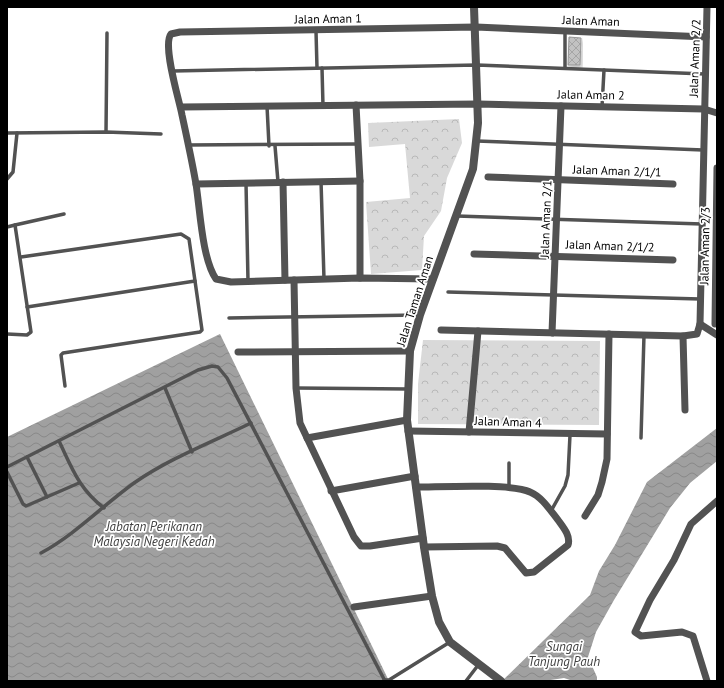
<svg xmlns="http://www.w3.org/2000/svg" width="724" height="688" font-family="'PT Sans',sans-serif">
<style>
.park{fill:url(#park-crowns)}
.water{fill:url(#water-waves)}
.building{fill:url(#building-cross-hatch);stroke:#969696;filter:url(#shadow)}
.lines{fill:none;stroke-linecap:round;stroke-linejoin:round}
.service{stroke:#525252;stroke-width:3.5}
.minor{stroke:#525252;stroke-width:7}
.tertiary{stroke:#525252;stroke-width:8}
.labels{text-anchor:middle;stroke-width:3.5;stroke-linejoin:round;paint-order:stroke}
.street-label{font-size:12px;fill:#000;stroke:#fff}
.water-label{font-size:13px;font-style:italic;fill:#414141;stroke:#fff}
</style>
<defs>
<pattern id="park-crowns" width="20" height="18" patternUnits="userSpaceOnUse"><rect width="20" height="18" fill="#d9d9d9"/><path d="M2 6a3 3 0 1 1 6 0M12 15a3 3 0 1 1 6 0" fill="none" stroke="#b8b8b8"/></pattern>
<pattern id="water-waves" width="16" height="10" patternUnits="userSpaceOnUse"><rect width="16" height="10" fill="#a0a0a0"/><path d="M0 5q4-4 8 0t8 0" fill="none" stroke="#888"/></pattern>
<pattern id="building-cross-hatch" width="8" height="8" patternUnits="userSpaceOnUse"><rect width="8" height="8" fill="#c2c2c2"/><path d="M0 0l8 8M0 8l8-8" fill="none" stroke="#a5a5a5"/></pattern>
<filter id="shadow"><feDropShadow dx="1.5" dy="3" stdDeviation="2" flood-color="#0004"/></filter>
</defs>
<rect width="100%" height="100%" fill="#fff"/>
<g class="park">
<path d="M459 119 462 143 447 178 441 211 424 236 422 270 371 274 366 202 410 198 405 144 369 147 368 123Z"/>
<path d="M423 340 600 341 599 425 418 424V384Z"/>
</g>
<g class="water">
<path d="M220 334 389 681H7V437Z"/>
<path d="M717 428V461L690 483 670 508 614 600 596 632 588 657 597 677V681H573L564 678 544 681H502L590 595 599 571 615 545 647 482Z"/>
</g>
<path class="building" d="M569 37 581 38 580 65H568Z"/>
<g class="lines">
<g class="service">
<path d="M316 31 317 68"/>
<path d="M322 68 323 106"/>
<path d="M565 68V31"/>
<path d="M173 71 477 65 705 74"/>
<path d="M267 106 269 146"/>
<path d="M602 107 604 70"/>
<path d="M106 132 107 33"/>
<path d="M7 133 106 132 161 134"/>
<path d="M477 141 703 150"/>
<path d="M188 145 358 144"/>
<path d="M275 146 278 182"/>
<path d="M7 179 13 172 17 133"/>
<path d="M321 181 324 279"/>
<path d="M246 183 248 281"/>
<path d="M457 216 702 224"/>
<path d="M7 227 15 225"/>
<path d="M21 257 181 234 189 239 202 330 200 332 63 353 61 355 65 386"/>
<path d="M448 292 700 299"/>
<path d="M27 307 195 281"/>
<path d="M229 318 419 315"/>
<path d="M7 334 27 335 31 332 15 225 64 214"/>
<path d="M165 388 192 452"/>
<path d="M296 388 408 389"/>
<path d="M641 438 644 335"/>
<path d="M59 441C72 468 79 489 104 508"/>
<path d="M27 457 47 497"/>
<path d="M7 467 198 370 212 366 218 367 227 378 385 681"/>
<path d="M7 472 23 504 26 506 79 483"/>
<path d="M509 488V463"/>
<path d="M551 511 565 486 568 475 570 435"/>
<path d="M41 553C76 534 102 506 134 483 170 458 212 442 251 423"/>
<path d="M384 680H389L450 642"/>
<path d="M466 681 479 664"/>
</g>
<g class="minor">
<path d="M356 105 360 181V278"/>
<path d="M181 107 478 104 704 109 717 113"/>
<path d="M488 177 673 184"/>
<path d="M283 182 285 280"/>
<path d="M196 184 360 181"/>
<path d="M474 254 673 260"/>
<path d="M433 279 360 278 231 282 216 279C202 259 200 209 196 184 192 161 187 138 182 115 179 99 162 45 171 34L180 32 476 27 706 37"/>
<path d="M294 280 296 388 300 423 354 537 361 546H370L423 538"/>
<path d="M700 324 717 335"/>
<path d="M715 324 717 168"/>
<path d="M441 330 683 336 697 334 700 324 707 7"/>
<path d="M552 333 561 106"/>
<path d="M683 336 685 410"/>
<path d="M238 352 410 351"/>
<path d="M408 431 607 434"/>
<path d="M469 432 478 331"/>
<path d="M307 438 407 420"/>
<path d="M416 487C440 487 512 483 530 492 542 497 550 510 558 520 563 527 571 536 568 545L534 572 526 573 505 548 497 546 424 547"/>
<path d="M331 491 415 476"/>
<path d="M585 516 598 495 602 482 607 459 609 334"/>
<path d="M354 607 432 596"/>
<path d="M707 681 693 636 682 632 641 636 635 632 650 600 674 560 691 524 717 501"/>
</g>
<path class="tertiary" d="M474 7 478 123 473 169 420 315 410 351 407 420 424 547 432 596 439 622 450 642 501 681"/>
</g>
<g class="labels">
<g class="street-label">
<text transform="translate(328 19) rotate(-1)" y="4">Jalan Aman 1</text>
<text transform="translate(591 21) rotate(2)" y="4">Jalan Aman</text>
<text transform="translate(695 58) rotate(-88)" y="4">Jalan Aman 2/2</text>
<text transform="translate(591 95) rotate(1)" y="4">Jalan Aman 2</text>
<text transform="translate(617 171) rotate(2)" y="4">Jalan Aman 2/1/1</text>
<text transform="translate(546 219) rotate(-88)" y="4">Jalan Aman 2/1</text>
<text transform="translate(610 246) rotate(2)" y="4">Jalan Aman 2/1/2</text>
<text transform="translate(705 246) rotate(-89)" y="4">Jalan Aman 2/3</text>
<text transform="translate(415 301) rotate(-72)" y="4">Jalan Taman Aman</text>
<text transform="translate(508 422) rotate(2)" y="4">Jalan Aman 4</text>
</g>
<g class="water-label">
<text x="154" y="531">Jabatan Perikanan<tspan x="154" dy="15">Malaysia Negeri Kedah</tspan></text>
<text x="564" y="651">Sungai<tspan x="564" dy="15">Tanjung Pauh</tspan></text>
</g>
</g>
<rect width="724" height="688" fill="none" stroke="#000000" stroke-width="16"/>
</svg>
